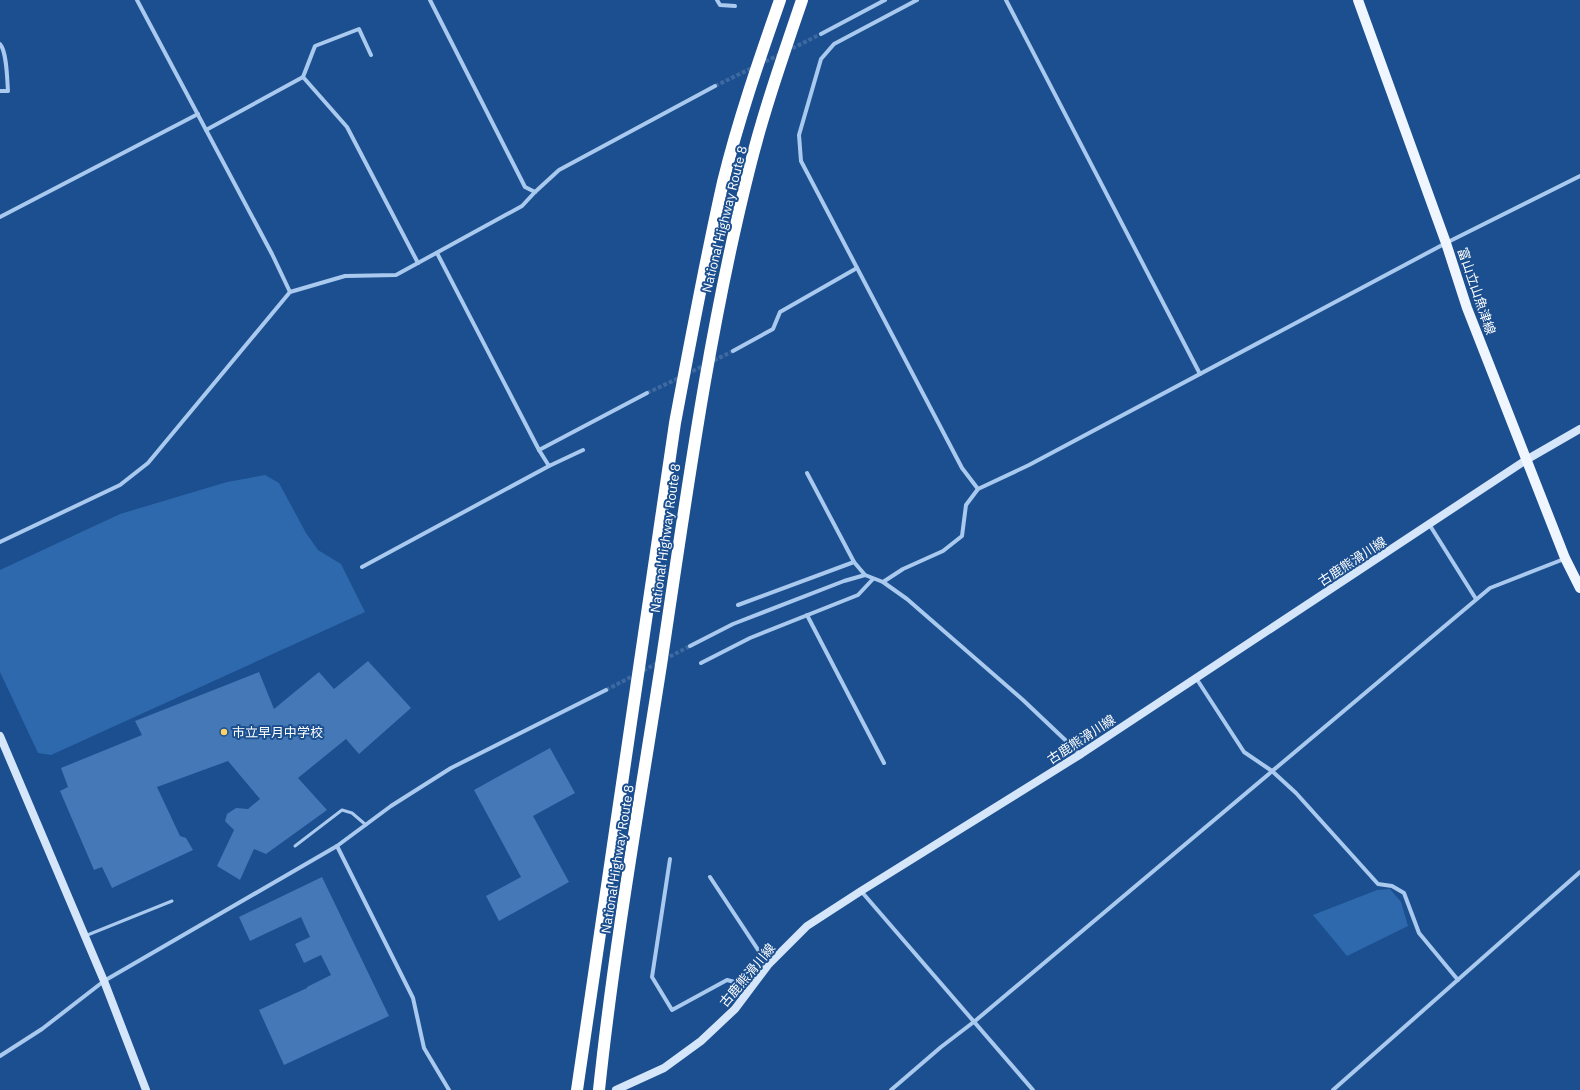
<svg xmlns="http://www.w3.org/2000/svg" width="1580" height="1090" font-family="'IBM Plex Sans','Noto Sans JP',sans-serif">
<style>
.green{fill:#2e69ad}
.building{fill:#4478b7}
.lines{fill:none;stroke-linecap:round;stroke-linejoin:round}
.street-tunnel{stroke:#3d69a0;stroke-width:4;stroke-dasharray:4 2;stroke-linecap:butt}
.lane{stroke:#a9c9ee;stroke-width:3}
.street{stroke:#a9c9ee;stroke-width:4}
.secondary{stroke:#d6e6fa;stroke-width:8}
.primary{stroke:#f0f6ff;stroke-width:10}
.highway{stroke:#fff;stroke-width:12}
.poi-dot{fill:#ffd166;stroke:#1b4f8f;stroke-width:1.5}
.labels{text-anchor:middle;stroke-width:4;stroke-linejoin:round;paint-order:stroke}
.street-label{font-size:13px;fill:#fff;stroke:#1b4f8f}
.poi-label{font-size:13px;fill:#fff;stroke:#1b4f8f;text-anchor:start}
</style>
<rect width="100%" height="100%" fill="#1b4f8f"/>
<g class="green">
<path d="M265 475 279 483 306 533 318 550 341 564 365 612 51 755 38 753 0 672V570L120 514 227 482Z"/>
<path d="M1390 889 1401 902 1408 926 1347 956 1313 915 1377 890Z"/>
</g>
<g class="building">
<path d="M368 661 411 708 359 754 346 739 298 778 327 810 266 854 254 849 240 880 217 866 234 830 225 821 227 814 236 808 248 809 260 799 228 761 157 787 180 836 186 838 193 850 112 888 102 867 94 870 60 791 68 787 61 768 142 735 135 721 259 672 274 709 319 672 334 689Z"/>
<path d="M550 748 575 793 533 816 569 882 499 921 486 896 521 877 474 790Z"/>
<path d="M322 877 389 1016 284 1065 259 1010 307 988V987L331 975 321 955 304 963 295 944 310 937 301 917 250 941 239 917Z"/>
</g>
<g class="lines">
<g class="street-tunnel">
<path d="M787 51 821 34"/>
<path d="M760 64 781 54"/>
<path d="M715 86 754 67"/>
<path d="M687 374 733 351"/>
<path d="M647 393 681 377"/>
<path d="M606 690 690 646"/>
</g>
<g class="lane">
<path d="M295 846 342 810 352 813 366 825"/>
<path d="M85 936 172 901"/>
</g>
<g class="street">
<path d="M137 0 272 254 290 292"/>
<path d="M430 0 525 187 535 192"/>
<path d="M717 0 720 5 735 6"/>
<path d="M917 0 834 44 821 59 799 135 801 161 962 468 978 489"/>
<path d="M1006 0 1200 374"/>
<path d="M821 34 885 0"/>
<path d="M0 44C7 52 7 79 8 91H0"/>
<path d="M303 77 347 127 418 263"/>
<path d="M206 130 303 77 315 46 359 29 371 55"/>
<path d="M0 217 198 114"/>
<path d="M437 253 539 450"/>
<path d="M733 351 773 329 780 312 857 268"/>
<path d="M549 466 539 450 647 393"/>
<path d="M807 473 854 562"/>
<path d="M1429 524 1476 599"/>
<path d="M0 542 120 485 148 463 290 292 345 276 396 275 522 206 535 192 559 170 715 86"/>
<path d="M362 567 549 466 583 450"/>
<path d="M883 582 903 569 943 551 962 536 966 505 978 489 1029 465 1446 243 1580 176"/>
<path d="M738 605 854 562 865 575"/>
<path d="M807 615 884 763"/>
<path d="M690 646 733 624 844 581 865 575 883 582 907 599 1023 700 1080 754"/>
<path d="M701 663 750 638 858 595 873 579"/>
<path d="M1196 678 1244 752 1272 771 1296 793 1378 884 1392 886 1404 893 1419 933 1458 980"/>
<path d="M337 846 413 998 424 1048 449 1090"/>
<path d="M670 859 652 977 672 1010 727 980 751 986"/>
<path d="M710 877 768 965"/>
<path d="M861 891 1033 1090"/>
<path d="M0 1056 42 1029 104 981 337 846 391 806 451 768 606 690"/>
<path d="M891 1090 941 1047 975 1021 1490 588 1564 559"/>
<path d="M1333 1090 1580 872"/>
</g>
<g class="secondary">
<path d="M0 736 104 981 146 1090"/>
<path d="M616 1090 664 1068 701 1041 735 1009 768 965 807 926 861 891 1081 754 1526 460 1580 429"/>
</g>
<path class="primary" d="M1358 0 1446 243 1467 308 1565 558 1580 588"/>
<g class="highway">
<path d="M577 1090 675 423C690 343 705 262 723 182 738 121 759 60 780 0"/>
<path d="M599 1090C614 948 639 806 661 665 686 499 708 333 749 170 763 113 783 56 802 0"/>
</g>
</g>
<circle class="poi-dot" cx="224" cy="732" r="4"/>
<g class="labels">
<g class="street-label">
<text transform="translate(724 219) rotate(-76)" y="5">National Highway Route 8</text>
<text transform="translate(1477 291) rotate(71)" y="5">富山立山魚津線</text>
<text transform="translate(665 538) rotate(-82)" y="5">National Highway Route 8</text>
<text transform="translate(1352 561) rotate(-33)" y="5">古鹿熊滑川線</text>
<text transform="translate(1081 739) rotate(-33)" y="5">古鹿熊滑川線</text>
<text transform="translate(617 859) rotate(-81)" y="5">National Highway Route 8</text>
<text transform="translate(747 975) rotate(-50)" y="5">古鹿熊滑川線</text>
</g>
<g class="poi-label">
<text x="232" y="737">市立早月中学校</text>
</g>
</g>
</svg>
